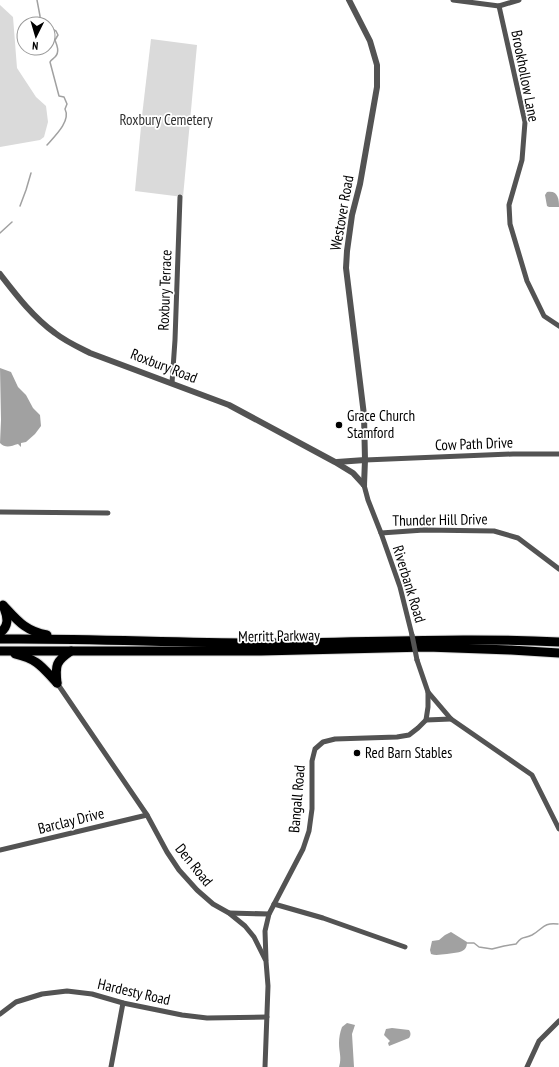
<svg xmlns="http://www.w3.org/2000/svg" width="559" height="1067" font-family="'PT Sans Narrow',sans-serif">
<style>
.green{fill:#dadada}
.water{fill:#a1a1a1}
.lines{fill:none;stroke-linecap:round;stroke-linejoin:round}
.stream{stroke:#a1a1a1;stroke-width:1.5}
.motorway-casing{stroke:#dbdbdb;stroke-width:11}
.minor{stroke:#535353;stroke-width:5}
.tertiary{stroke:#535353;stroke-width:6}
.motorway{stroke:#000;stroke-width:9}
.minor-bridge{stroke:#535353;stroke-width:5}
.poi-dot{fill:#000;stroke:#fff;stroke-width:1.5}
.labels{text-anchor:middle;stroke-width:3.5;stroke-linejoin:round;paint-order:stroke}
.street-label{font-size:15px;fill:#000;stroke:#fff}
.park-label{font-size:15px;fill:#313131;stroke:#fff}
.poi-label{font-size:15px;fill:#000;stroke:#fff;text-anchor:start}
</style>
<rect width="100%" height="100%" fill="#fff"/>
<g class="green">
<path d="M0 5 13 17 17 68 36 97 46 106 48 122 44 137 40 140 0 147Z"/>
<path d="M151 39 197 45 183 197 135 191 142 116Z"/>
</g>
<g class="water">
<path d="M547 192C558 190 559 199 559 207H549L547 206 545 195Z"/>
<path d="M0 368 11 372 18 387 26 395 33 408 40 415 41 426 35 434 26 442 21 443V447L18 444C11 446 6 449 0 443L1 420Z"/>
<path d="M451 932 467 942C467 954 456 952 447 954 441 954 437 956 431 954L430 950 432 941 439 940 445 935Z"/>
<path d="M347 1023 355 1025 352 1034 354 1067H339C342 1057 339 1053 339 1043 339 1038 340 1032 342 1027Z"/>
<path d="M392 1028 409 1030C411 1033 411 1035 409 1038L389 1046 388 1043 390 1041 384 1035 386 1029Z"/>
</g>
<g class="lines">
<g class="stream">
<path d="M37 0 40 16V22L43 24"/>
<path d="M47 145C55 136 71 121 65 109L67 104 64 97 59 96 50 62C51 60 53 59 55 57 60 52 57 45 55 40L58 35 56 31 48 27"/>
<path d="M20 206 26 190 31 173"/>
<path d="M0 233 12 222"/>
<path d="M467 943H474L479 947 492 949 504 946 516 944C523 935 524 939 532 935 543 929 543 922 558 924"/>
</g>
<g class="motorway-casing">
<g id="motorway">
<path d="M3 605C17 620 25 631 47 635"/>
<path d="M0 633C9 626 8 618 4 608"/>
<path d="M0 639C88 638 175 643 263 643 362 643 460 637 559 642"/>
<path d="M0 651H261L427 647 511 650 559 653"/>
<path d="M15 654C39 660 41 666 57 683"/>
<path d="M57 683C55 665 56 661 71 651"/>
</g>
</g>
<g class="minor">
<path d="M453 0 499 6 519 0"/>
<path d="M499 6 525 122 522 160 509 205 510 224 527 281 544 316 559 326"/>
<path d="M172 383 175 340 180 197"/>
<path d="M365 460 513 454H559"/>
<path d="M364 485 368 500 381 533 400 587 412 635"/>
<path d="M0 512 108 513"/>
<path d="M381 533 424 530 494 531 518 538 559 569"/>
<path d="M417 660 428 692 451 719 532 775 559 829"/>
<path d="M57 683 147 815 167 852 179 870 197 890 213 904 229 913 245 926 254 937 266 961 268 986 265 1067"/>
<path d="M426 720 428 707V692"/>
<path d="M0 850 147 815"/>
<path d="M274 904 323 918 405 947"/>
<path d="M229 913 269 914"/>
<path d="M266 960 265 931 269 914 303 849 309 831 312 809V761L315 749 323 742 335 739 397 737 409 735 418 728 426 720 451 719"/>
<path d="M0 1014 16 1002 42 994 67 991 92 994 123 1003 182 1015 207 1018 267 1017"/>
<path d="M111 1067 123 1003"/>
<path d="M527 1067 539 1041 559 1021"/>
</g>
<g class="tertiary">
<path d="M349 0 370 41 377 65V87L360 184 352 215 347 251 346 268 364 415 365 460 364 485"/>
<path d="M0 274C17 296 33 317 55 333 65 341 78 347 90 353L229 405 335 462 353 473 364 485"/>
<path d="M337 462 365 460"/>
</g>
<use href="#motorway" class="motorway"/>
<path class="minor-bridge" d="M412 635 417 660"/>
</g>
<g class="poi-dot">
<circle cx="339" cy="425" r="4"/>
<circle cx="357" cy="753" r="4"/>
</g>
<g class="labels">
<g class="street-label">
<text transform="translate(525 76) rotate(79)" y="5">Brookhollow Lane</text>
<text transform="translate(342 213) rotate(-80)" y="5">Westover Road</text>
<text transform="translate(165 290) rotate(-88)" y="5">Roxbury Terrace</text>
<text transform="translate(164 366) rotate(21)" y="5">Roxbury Road</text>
<text transform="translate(474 444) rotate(-2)" y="5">Cow Path Drive</text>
<text transform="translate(440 520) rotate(-1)" y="5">Thunder Hill Drive</text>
<text transform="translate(409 584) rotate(73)" y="5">Riverbank Road</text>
<text transform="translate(279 636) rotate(-1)" y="5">Merritt Parkway</text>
<text transform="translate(297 799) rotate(-85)" y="5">Bangall Road</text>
<text transform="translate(71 821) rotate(-14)" y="5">Barclay Drive</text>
<text transform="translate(194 865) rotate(51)" y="5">Den Road</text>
<text transform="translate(134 992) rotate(13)" y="5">Hardesty Road</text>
</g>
<g class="park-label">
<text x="166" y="125">Roxbury Cemetery</text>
</g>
<g class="poi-label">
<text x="347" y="421">Grace Church<tspan x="347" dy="17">Stamford</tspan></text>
<text x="365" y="758">Red Barn Stables</text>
</g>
</g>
<g transform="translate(36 36) rotate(185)"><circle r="19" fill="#ffffff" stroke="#999999"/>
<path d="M0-3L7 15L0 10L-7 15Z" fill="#000000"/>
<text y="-6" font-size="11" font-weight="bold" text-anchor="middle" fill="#000000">N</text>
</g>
</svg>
